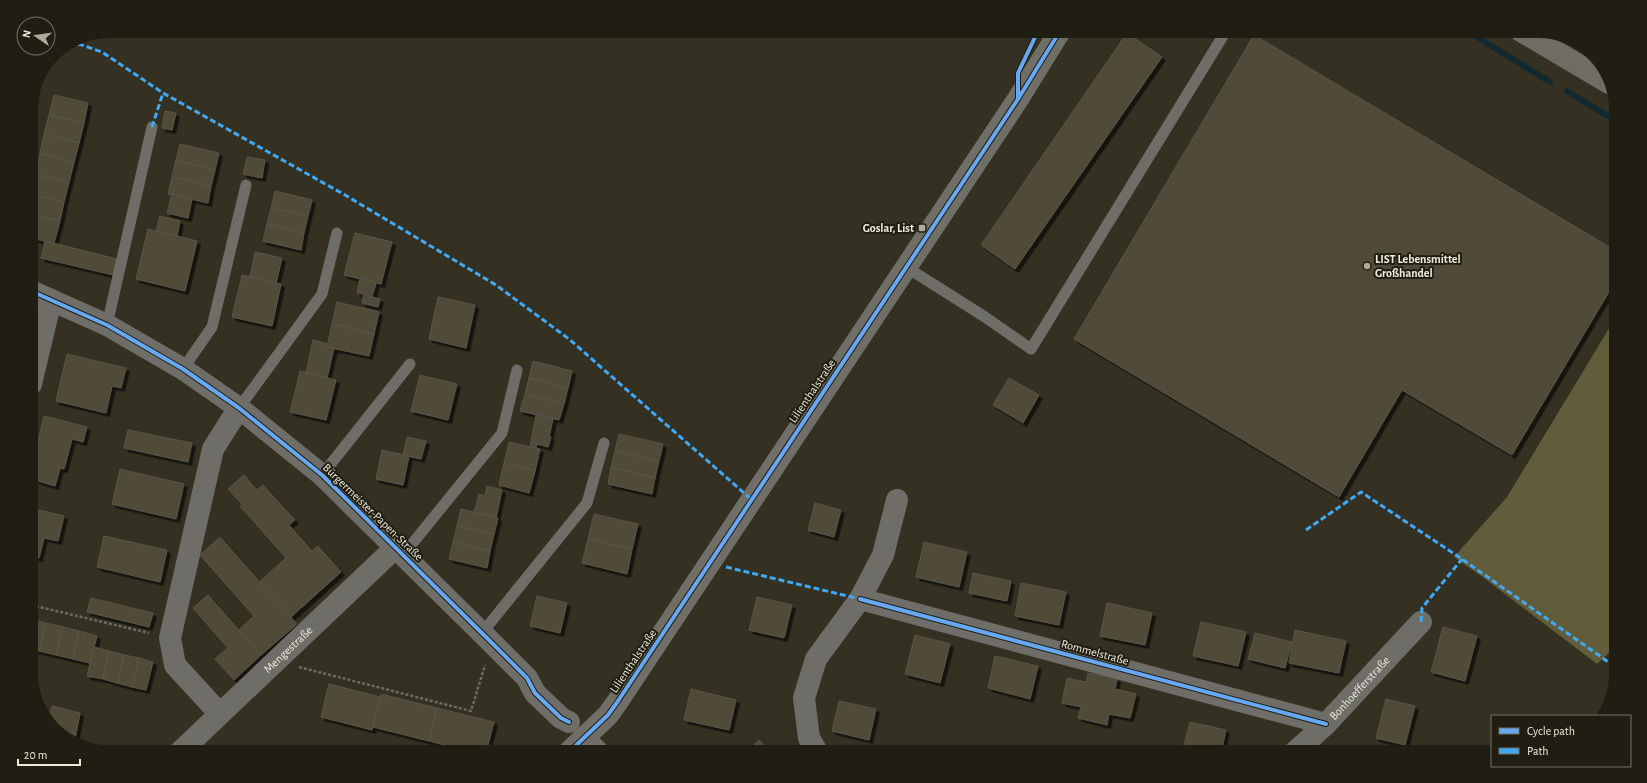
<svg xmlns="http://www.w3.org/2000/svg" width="1647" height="783" font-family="'Alegreya Sans',sans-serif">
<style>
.green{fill:#615c3a}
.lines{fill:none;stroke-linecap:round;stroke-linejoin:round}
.stream{stroke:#12292f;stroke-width:6}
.building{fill:#4f4c37;stroke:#585548;filter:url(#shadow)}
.path{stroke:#6c6c63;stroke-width:2.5;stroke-dasharray:3 2;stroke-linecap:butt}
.lane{stroke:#6f6d67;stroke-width:11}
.street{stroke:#6f6d67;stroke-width:22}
.secondary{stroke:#706f67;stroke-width:22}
.primary{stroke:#6f6c63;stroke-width:22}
.quiet{stroke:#3fa9f5;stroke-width:3;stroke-dasharray:6 3;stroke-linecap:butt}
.cycleway-casing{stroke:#201e12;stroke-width:6}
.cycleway{stroke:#66a8f1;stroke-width:4}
.poi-dot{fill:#acaa9a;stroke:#201e12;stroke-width:1.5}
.labels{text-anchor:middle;stroke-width:4;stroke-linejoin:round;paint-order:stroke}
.poi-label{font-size:12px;font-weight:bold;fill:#edebda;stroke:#201e12;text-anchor:end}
.street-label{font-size:12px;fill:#edebda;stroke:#201e12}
</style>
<defs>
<filter id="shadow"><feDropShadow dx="3.5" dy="3.5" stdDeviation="0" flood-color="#0009"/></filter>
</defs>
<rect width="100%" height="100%" fill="#343122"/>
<path class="green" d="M1616 317V646L1597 664 1480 575 1454 557 1507 497Z"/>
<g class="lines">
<g class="stream">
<path d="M1467 31 1550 82"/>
<path d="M1567 91 1616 121"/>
</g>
</g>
<g class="building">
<path d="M1127 33 1162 57 1015 269 981 245Z"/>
<path d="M1254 35 1616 251V280L1512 455 1402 390 1339 497 1074 339Z"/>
<path d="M54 95 88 103 84 123 49 115Z"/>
<path d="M165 111 176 113 172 130 162 128Z"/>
<path d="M49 115 84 123 79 143 44 134Z"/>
<path d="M44 134 79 143 74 162 40 154Z"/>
<path d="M180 144 219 153 215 170 176 160Z"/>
<path d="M40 154 74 162 69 182 35 174Z"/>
<path d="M247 157 265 160 262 178 243 174Z"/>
<path d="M176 160 215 170 211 186 172 177Z"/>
<path d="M35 174 69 182 64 202 31 194Z"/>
<path d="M172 177 211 186 208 203 168 194Z"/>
<path d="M275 191 312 200 308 216 271 208Z"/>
<path d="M31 194 64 202 60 221 31 214Z"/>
<path d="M172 194 192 199 188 218 167 213Z"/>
<path d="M271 208 308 216 304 233 267 224Z"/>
<path d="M31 214 60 221 54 243 31 238Z"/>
<path d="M160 216 180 221 177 236 156 231Z"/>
<path d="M267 224 304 233 301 250 263 241Z"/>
<path d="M148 229 197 241 185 291 136 279Z"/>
<path d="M355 233 392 242 381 284 344 275Z"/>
<path d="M45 241 117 259 113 275 41 258Z"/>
<path d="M255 252 282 258 276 283 250 277Z"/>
<path d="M242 275 281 284 272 326 232 317Z"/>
<path d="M360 279 376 283 372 297 380 299 378 307 362 303 364 294 357 293Z"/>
<path d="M438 297 475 305 466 348 429 339Z"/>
<path d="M337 302 379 312 374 334 332 324Z"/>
<path d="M332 324 374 334 369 356 327 347Z"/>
<path d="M313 340 328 344 327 347 334 348 327 378 306 373Z"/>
<path d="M67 354 126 368 121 388 112 386 106 413 56 401Z"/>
<path d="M533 361 572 371 568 388 529 378Z"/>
<path d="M300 371 336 380 326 420 290 412Z"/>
<path d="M420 375 457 384 448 420 411 411Z"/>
<path d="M529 378 568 388 564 404 525 394Z"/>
<path d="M1009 378 1039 395 1023 423 993 405Z"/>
<path d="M525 394 564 404 559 420 520 411Z"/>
<path d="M536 415 553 419 549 437H551L548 447 537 444 536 448 530 447Z"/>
<path d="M44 416 87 427 83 442 72 439 64 469 60 468 55 486 35 480 39 463 33 462Z"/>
<path d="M128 430 192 443 188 462 124 448Z"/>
<path d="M619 434 663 444 659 461 615 451Z"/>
<path d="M407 437 426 441 421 459 403 455Z"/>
<path d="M509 442 540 449 535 471 504 463Z"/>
<path d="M382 450 409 456 403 485 376 479Z"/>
<path d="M615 451 659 461 655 478 611 467Z"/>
<path d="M504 463 535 471 529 493 499 485Z"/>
<path d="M611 467 655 478 652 494 608 484Z"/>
<path d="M120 469 184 484 176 519 112 504Z"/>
<path d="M244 475 257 490 263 485 295 520 289 525 312 551 318 546 341 572 291 617 259 582 286 558 240 506 242 504 228 489Z"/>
<path d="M487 486 502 490 496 518 474 512 479 494 485 496Z"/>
<path d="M815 503 841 510 834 537 808 530Z"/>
<path d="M31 508 64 516 58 541 44 538 39 558 31 556Z"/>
<path d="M461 509 498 518 494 534 457 526Z"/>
<path d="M594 514 638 524 632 549 588 539Z"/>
<path d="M457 526 494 534 490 551 453 542Z"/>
<path d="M104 536 167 550 160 582 97 567Z"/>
<path d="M220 537 297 624 261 655 239 630 254 616 200 555Z"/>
<path d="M588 539 632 549 627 574 582 563Z"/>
<path d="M453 542 490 551 487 568 449 559Z"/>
<path d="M924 542 967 552 959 587 916 577Z"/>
<path d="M973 573 1011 581 1007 601 969 593Z"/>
<path d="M1021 583 1066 592 1059 625 1015 616Z"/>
<path d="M208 595 261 655 234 680 215 659 228 648 193 608Z"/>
<path d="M537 596 567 603 560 633 530 626Z"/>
<path d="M757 597 792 605 784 638 749 630Z"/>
<path d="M91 598 153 613 149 627 87 612Z"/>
<path d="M1107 603 1152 613 1145 645 1100 636Z"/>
<path d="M31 619 46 623 39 651 31 649Z"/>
<path d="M1201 622 1246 632 1238 666 1193 656Z"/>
<path d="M46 623 63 627 56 655 39 651Z"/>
<path d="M63 627 79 631 73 659 56 655Z"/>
<path d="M1443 627 1477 636 1465 681 1431 672Z"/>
<path d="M1295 630 1346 641 1339 673 1289 663Z"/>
<path d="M79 631 97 636 90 663 73 659Z"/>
<path d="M1255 633 1292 642 1285 668 1248 659Z"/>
<path d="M915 635 950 644 940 683 905 674Z"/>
<path d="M94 647 109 651 103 679 87 676Z"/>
<path d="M109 651 124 655 117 683 103 679Z"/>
<path d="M124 655 139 658 132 687 117 683Z"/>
<path d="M995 656 1038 666 1030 699 988 688Z"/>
<path d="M139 658 153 662 146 690 132 687Z"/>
<path d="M1088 673 1117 679 1115 689 1136 694 1130 718 1109 714 1107 725 1078 718 1081 707 1062 703 1067 678 1086 682Z"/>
<path d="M329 684 380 697 372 730 321 717Z"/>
<path d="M691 689 736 700 729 730 684 720Z"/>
<path d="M381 694 437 708 429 741 373 727Z"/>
<path d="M1386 699 1415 706 1405 745 1376 738Z"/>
<path d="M839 701 876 709 869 740 832 731Z"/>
<path d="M52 706 80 713 76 734 59 730 48 721Z"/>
<path d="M437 708 494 722 486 752H474L429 741Z"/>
<path d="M1190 722 1226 730 1221 752H1195L1183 749Z"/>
<path d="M59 730 76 734 74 742Z"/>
<path d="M759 740 771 752H747Z"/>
</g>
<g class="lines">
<g class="path">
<path d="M31 605 149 633"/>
<path d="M299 667 471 711 485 665"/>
</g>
<g class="lane">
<path d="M906 267 985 317 1031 349 1226 31"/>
<path d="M107 325 152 127"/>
<path d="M183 369 212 327 246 185"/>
<path d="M239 408 322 294 337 233"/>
<path d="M322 475 410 364"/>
<path d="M403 555 502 433 517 370"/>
<path d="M482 633 587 503 604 443"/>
</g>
<g class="street">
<path d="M31 291 107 325 183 369 239 408 322 475 491 642 527 678 535 693 561 718 569 722"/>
<path d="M31 384 51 300"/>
<path d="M860 599 1326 724"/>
<path d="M220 714 175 665 170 638 213 449 239 408"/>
<path id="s1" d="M180 752 396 547"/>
<path d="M817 752 809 738 804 698 816 659 860 599 883 555 897 500"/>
<path id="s2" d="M1295 752 1326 724 1421 622"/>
</g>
<g class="secondary">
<path d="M584 738 598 752"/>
<path d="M569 752 608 715 618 701 1018 99 1060 31"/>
</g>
<path class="primary" d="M1521 31 1609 83"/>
<g class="quiet">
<path d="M69 43 82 45 102 52 163 93 345 195 496 285 569 339 752 500"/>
<path d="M152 127 163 93"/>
<path d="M1306 530 1361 492 1462 559 1614 666"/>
<path d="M726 567 860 599"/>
<path d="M1421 622 1422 608 1462 559"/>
</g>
<g class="cycleway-casing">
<g id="cycleway">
<path d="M1018 99V73L1038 31"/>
<path d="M31 291 107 325 183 369 239 408 322 475 491 642 527 678 535 693 561 718 569 722"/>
<path d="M860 599 1326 724"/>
<path d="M569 752 608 715 618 701 1018 99 1060 31"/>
</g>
</g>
<use href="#cycleway" class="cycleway"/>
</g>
<g class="poi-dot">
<rect x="918" y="224" width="8" height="8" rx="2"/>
<circle cx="1367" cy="266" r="4"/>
</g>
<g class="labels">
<g class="poi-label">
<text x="914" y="232">Goslar, List</text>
<text x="1375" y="263" text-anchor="start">LIST Lebensmittel<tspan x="1375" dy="14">Großhandel</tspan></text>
</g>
<g class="street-label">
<text transform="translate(812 391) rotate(-56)" y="4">Lilienthalstraße</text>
<text transform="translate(373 512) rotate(44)" y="4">Bürgermeister-Papen-Straße</text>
<text dy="4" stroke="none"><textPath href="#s1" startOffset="149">Mengestraße</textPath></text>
<text transform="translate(1095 652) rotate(15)" y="4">Rommelstraße</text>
<text transform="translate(633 661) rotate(-56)" y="4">Lilienthalstraße</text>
<text dy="4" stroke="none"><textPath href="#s2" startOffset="91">Bonhoefferstraße</textPath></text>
</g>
</g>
<path d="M0 0H1647V783H0ZM109 38H1538A71 71 0 0 1 1609 109V674A71 71 0 0 1 1538 745H109A71 71 0 0 1 38 674V109A71 71 0 0 1 109 38Z" fill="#201e12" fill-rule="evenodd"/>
<rect x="1491" y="715" width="140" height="52" fill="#201e12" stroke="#727062"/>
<rect x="1499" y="728" width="20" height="6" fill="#66a8f1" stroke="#727062"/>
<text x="1527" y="735" font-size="12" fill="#edebda">Cycle path</text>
<rect x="1499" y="748" width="20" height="6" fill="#3fa9f5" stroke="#727062"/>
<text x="1527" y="755" font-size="12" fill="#edebda">Path</text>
<g transform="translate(36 36) rotate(283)"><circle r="19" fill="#201e12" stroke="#727062"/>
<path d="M0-3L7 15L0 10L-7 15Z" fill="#acaa9a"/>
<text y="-6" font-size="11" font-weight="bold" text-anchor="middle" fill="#edebda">N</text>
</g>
<path d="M18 759v6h62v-6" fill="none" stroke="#edebda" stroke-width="2"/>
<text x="24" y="759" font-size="12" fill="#edebda" stroke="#201e12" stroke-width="3" paint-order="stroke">20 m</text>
</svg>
